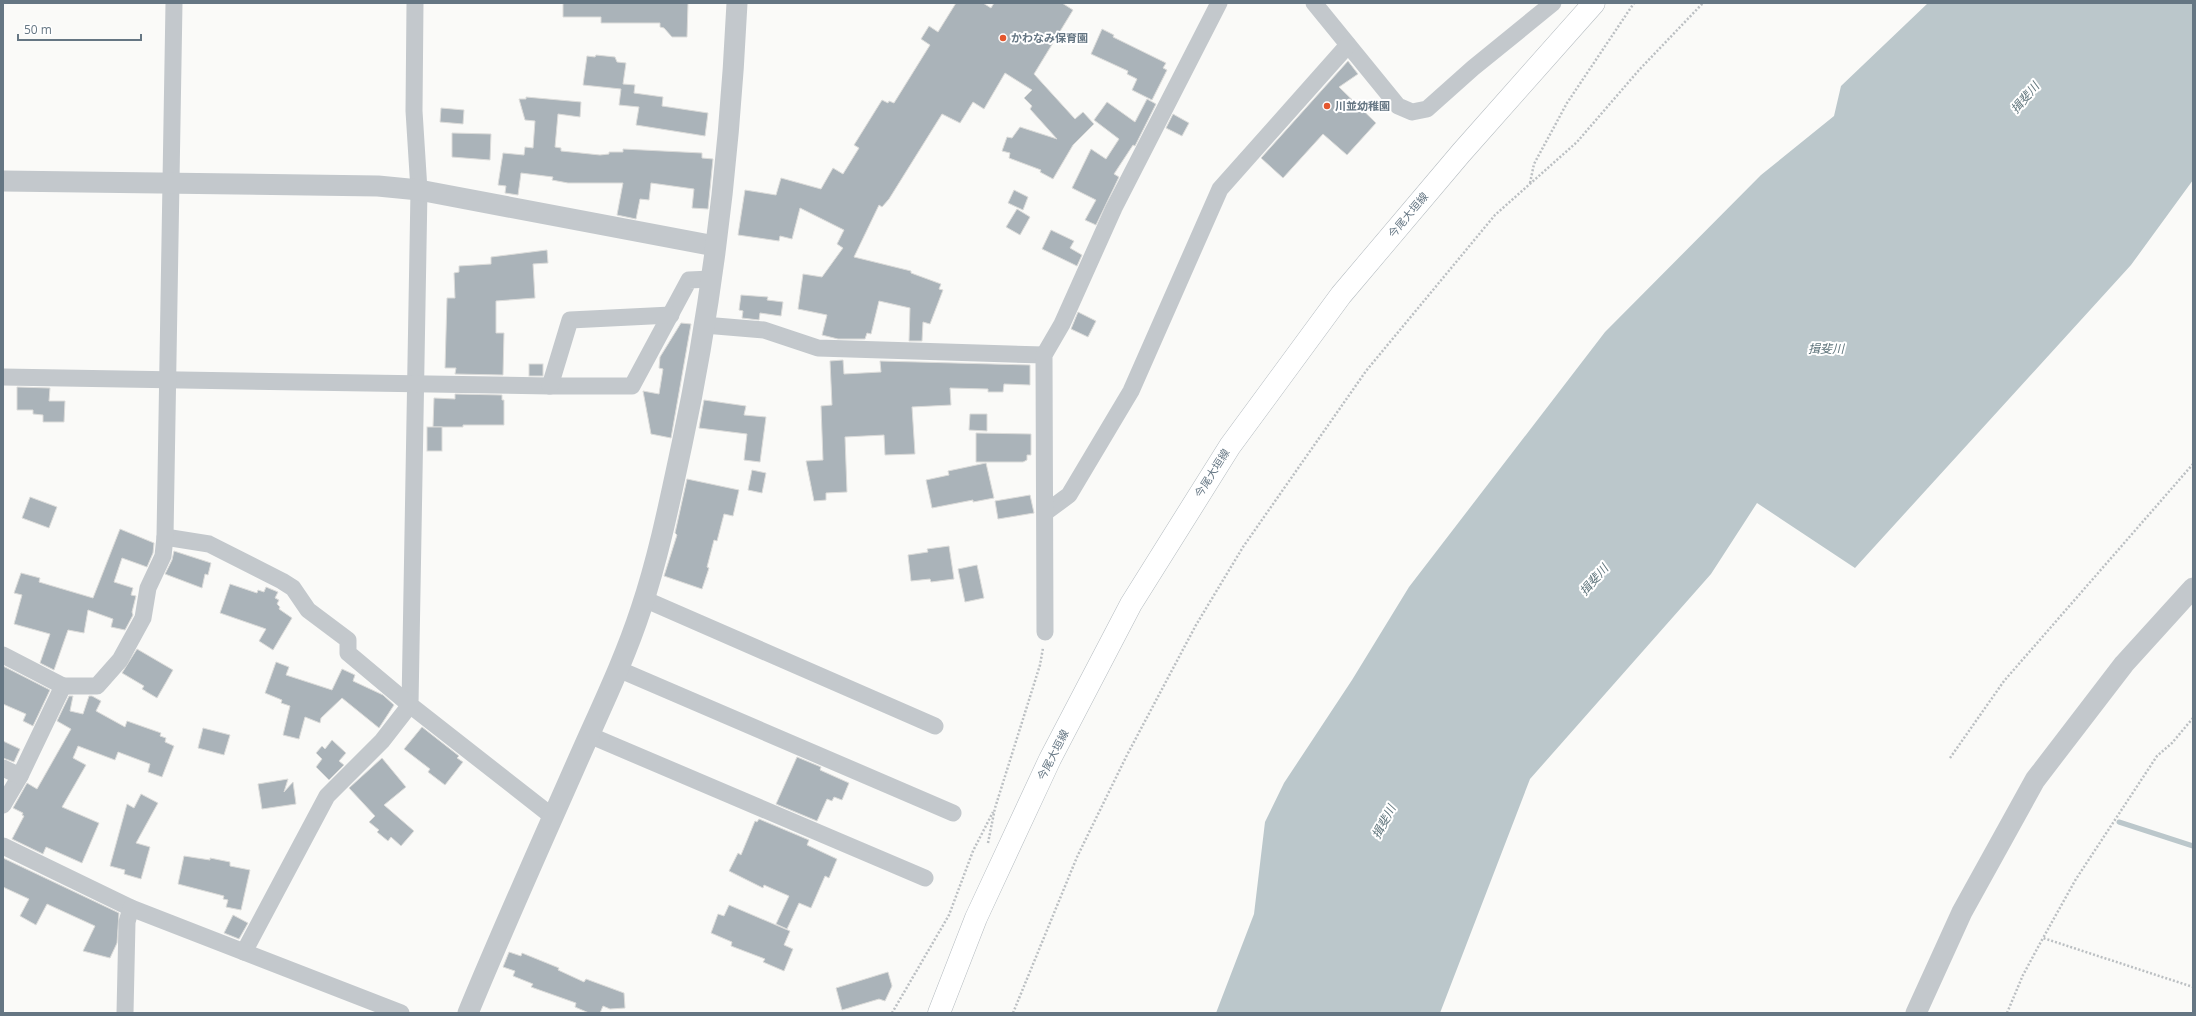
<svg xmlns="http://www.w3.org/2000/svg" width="2196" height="1016" font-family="'Open Sans','Noto Sans JP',sans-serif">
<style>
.water{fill:#bbc7cb}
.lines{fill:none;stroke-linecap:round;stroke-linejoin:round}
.stream{stroke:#bbc7cb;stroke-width:5}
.building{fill:#aab3b9;stroke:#dcdcda}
.secondary-casing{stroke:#b3babf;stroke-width:23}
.path{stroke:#bbbfc2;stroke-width:2.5;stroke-dasharray:2 2;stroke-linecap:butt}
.minor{stroke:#c3c8cc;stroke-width:17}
.tertiary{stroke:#c3c8cc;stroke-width:21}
.secondary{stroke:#fff;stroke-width:22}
.poi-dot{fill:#e4572e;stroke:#fff;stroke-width:1.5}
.labels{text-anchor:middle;stroke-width:4;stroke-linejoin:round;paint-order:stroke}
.poi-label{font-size:11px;font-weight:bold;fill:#657683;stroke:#fff;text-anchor:start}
.street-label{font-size:11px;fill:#657683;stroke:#fff}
.water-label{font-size:12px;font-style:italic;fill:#60757c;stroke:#fff}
</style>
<rect width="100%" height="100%" fill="#fafaf8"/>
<path class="water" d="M1928 3H2193V180L2131 265 1855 568 1757 503 1711 574 1530 779 1440 1013H1216L1254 914 1265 822 1284 783 1352 680 1409 587 1605 332 1761 175 1834 116 1841 86Z"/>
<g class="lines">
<path class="stream" d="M2119 822 2193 846"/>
</g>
<g class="building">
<path d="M563 3H688L687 37H672L664 28 660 27V23H601V17H563Z"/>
<path d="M956 3H983L991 8 994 3H1062L1073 10 1034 74 1075 119 1083 112 1094 124 1073 145 1053 179 1040 172 1041 170 1009 158 1010 153 1002 151 1007 137 1012 138 1020 127 1057 139 1030 109 1032 106 1024 98 1032 90 1005 73 984 109 973 102 960 123 942 114 889 199 882 207 879 205 854 257 911 271V273L941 284 939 289 943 290 930 324 923 322 922 341H909L910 308 879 301 871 334 867 333 865 339H838L822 335 827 315 798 309 803 274 822 277 843 248 837 244 844 230 800 208 792 239 780 236 779 241 738 235 745 190 776 195 781 178 821 189 833 168 843 174 859 148 854 145 882 100 888 103 889 101 894 103 930 45 921 39 929 26 938 32Z"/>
<path d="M1102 29 1114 35 1113 37 1166 63 1163 68 1167 70 1152 100 1132 90 1137 79 1127 74 1128 71 1091 54Z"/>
<path d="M596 55 615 57 617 62 626 63 623 84 635 85 634 93 663 97 662 106 708 113 705 136 636 125 639 107 619 105 621 89 583 85 587 56 595 57Z"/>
<path d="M1348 61 1358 74 1339 87 1376 123 1347 155 1323 134 1283 178 1261 158Z"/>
<path d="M526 97 581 102 580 117 558 114 555 147 561 148V151L600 155 609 154V152H623V149L702 153V158L713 159 708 209 692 208 694 189 651 183 649 200 640 199 636 219 617 215 623 183H568L552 180 553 177 521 173 518 195 505 193 506 186 498 185 503 153 524 155 525 147 533 148 535 121 525 120 519 99H526Z"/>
<path d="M1147 99 1156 104 1135 146 1133 145 1114 174 1119 177 1096 225 1085 220 1096 200 1072 188 1091 149 1106 159 1119 139 1094 120 1107 102 1135 122Z"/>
<path d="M441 108 464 110 463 124 440 122Z"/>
<path d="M1173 114 1189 123 1182 136 1166 128Z"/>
<path d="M452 133 491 134 490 160 452 157Z"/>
<path d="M1014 190 1028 197 1023 210 1008 203Z"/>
<path d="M1017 209 1030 217 1020 235 1006 227Z"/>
<path d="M1051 230 1074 241 1070 248 1082 255 1077 266 1042 249Z"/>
<path d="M547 250 548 263 533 264 535 298 496 301V333H504L503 375 455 374 456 368H445L447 298H455L454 273 459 272V266L491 264V257Z"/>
<path d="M741 295 768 297 767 300 783 302 781 316 760 313 759 320 742 318 743 311 739 310Z"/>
<path d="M1078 312 1096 321 1088 337 1071 329Z"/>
<path d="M681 323 691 324 671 438 651 434 643 391 659 394 663 369 659 368 660 357Z"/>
<path d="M843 360 844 374 881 372 880 361 1030 365V385L1004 384 1003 392H988V389L950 388 951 405 912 407 915 454 885 455 884 435 845 437 847 492 826 493V500L814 501 806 461 823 460 821 406 832 405 830 361Z"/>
<rect x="529" y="364" width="14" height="12"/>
<path d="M17 387 50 388 49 401H65L64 422H43V415L33 414V410H17Z"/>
<path d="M455 394 502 395V400H504V425H463V427H433L434 398 455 399Z"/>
<path d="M704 400 746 406 744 415 766 417 760 462 744 460 747 434 699 428Z"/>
<path d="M970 414H987V431L969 430Z"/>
<rect x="427" y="427" width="15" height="24"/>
<path d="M976 433 1031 434V455H1027V460L1023 462H976Z"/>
<path d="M986 463 994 498 973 502V500L932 508 926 480 949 475 948 471Z"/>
<path d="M752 470 766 473 762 493 748 490Z"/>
<path d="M687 479 739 490 733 516 724 514 717 541 714 540 707 567 709 568 702 589 664 576 677 535 675 533Z"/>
<path d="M1030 495 1034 513 998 519 995 501Z"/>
<path d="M30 497 57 507 49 528 22 518Z"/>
<path d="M120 529 154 543 153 553 147 567 122 558 114 582 133 588 131 595 136 596 132 612 133 615 125 630 111 627 113 619 88 610 84 633 68 630 54 670 40 663 50 634 14 624 22 595 14 593 21 573 40 578 39 582 93 598Z"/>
<path d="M949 546 954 579 931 582 930 579 911 581 908 555 928 552 927 549Z"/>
<path d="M174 551 211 563 208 575 205 574 202 588 165 574 172 560Z"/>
<path d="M977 565 984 598 965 602 958 569Z"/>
<path d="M230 584 257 593 258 590 264 592 266 587 278 592 275 598 279 600 277 604 280 607 279 609 292 618 273 650 259 641 266 629 220 613Z"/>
<path d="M137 649 173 670 157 698 142 689 144 686 122 673Z"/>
<path d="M276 662 289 667 286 675 332 690 342 669 355 675 353 681 383 695 394 705 379 728 342 698 321 718 320 723 305 717 299 739 283 735 290 706 281 703 282 700 265 693Z"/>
<path d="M3 666 50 690 33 726 23 721 26 714 3 704Z"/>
<path d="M69 696H73L70 711 83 714 89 696H92L101 701 96 711 125 727 127 721 161 733 160 736 166 738 165 742 174 746 162 777 148 772 150 764 118 752 115 760 78 746 73 758 86 765 62 807 99 823 82 863 46 847 43 854 12 839 24 816 22 815 23 813 13 808 27 783 37 789 71 729 57 721Z"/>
<path d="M422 727 459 756 457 758 463 762 445 785 428 772 430 769 404 749Z"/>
<path d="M203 728 230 735 224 755 198 748Z"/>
<path d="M332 740 346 753 339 761 344 765 329 780 316 767 322 759 316 753 322 746 325 749Z"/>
<path d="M3 741 20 749 14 762 3 758Z"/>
<path d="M797 757 821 767 820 770 849 783 842 800 834 797 832 801 827 799 817 821 776 804Z"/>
<path d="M382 758 406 787 384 805 414 831 401 846 391 837 388 841 377 832 379 830 369 822 375 816 349 788Z"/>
<path d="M288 779 284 792 293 782 296 804 262 809 258 784Z"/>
<path d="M141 794 158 803 136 843 150 847 141 879 124 874 125 870 110 866 127 804 134 808Z"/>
<path d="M759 819 809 840 807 845 837 859 829 878 825 876 811 908 799 903 787 929 776 924 789 896 764 885 763 888 729 871 738 853 741 855 755 821 757 822Z"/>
<path d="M184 856 210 860V858L230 862V866L250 870 241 910 226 907 228 900 223 899 224 896 178 884Z"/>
<path d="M3 858 119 913 117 943 110 958 83 951 95 926 47 904 36 925 20 916 29 899 3 887Z"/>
<path d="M729 905 790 931 784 945 793 949 784 971 763 962 765 959 731 946 732 942 711 933 718 914 724 916Z"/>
<path d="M233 915 248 923 239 939 224 933Z"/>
<path d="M509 952 521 956 522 953 559 968 558 970 584 982 586 979 624 993 625 1008 610 1009 603 1006 600 1013H589L575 1007 576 1003 531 987 533 984 513 976 515 971 503 967Z"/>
<path d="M888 972 892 986 885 1001 879 999 842 1010 836 988Z"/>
</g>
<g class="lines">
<g class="secondary-casing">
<path id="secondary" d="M939 1013 976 918 1050 759 1131 604 1230 446 1341 295 1461 153 1594 3"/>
</g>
<g class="path">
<path d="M1530 183 1534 164 1567 103 1634 3"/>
<path d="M2193 718 2172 743 2157 756 2076 879 2043 938 2193 987"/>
<path d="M1950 758 2004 681 2193 464"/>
<path d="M988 843 995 808 1040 665 1043 648"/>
<path d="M892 1013 949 915 973 851 993 812"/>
<path d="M1013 1013 1077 857 1127 755 1196 625 1243 547 1366 371 1495 215 1577 142 1639 70 1703 3"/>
<path d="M2007 1013 2023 975 2043 938"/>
</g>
<g class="minor">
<path d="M415 3 414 111 419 190 410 705 553 817"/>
<path d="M1314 3 1398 106 1412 112 1427 109 1473 68 1553 3"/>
<path d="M704 325 764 330 818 348 1044 355"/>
<path d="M3 377 550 386H632L689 280 711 279"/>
<path d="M550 386 570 320 671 315"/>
<path d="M1046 512 1069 495 1131 391 1220 189 1348 45"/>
<path d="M165 537 209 544 282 581 293 588 308 610 348 640V653L410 705 382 741 327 796 244 952"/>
<path d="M644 599 935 726"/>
<path d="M1045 632 1044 355 1062 324 1114 208 1219 3"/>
<path d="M3 655 63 686 20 776 3 805"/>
<path d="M618 669 953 813"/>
<path d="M63 686H97L120 660 143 618 148 588 163 556 165 537 174 3"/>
<path d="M589 735 925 878"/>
<path d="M3 768 20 776"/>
<path d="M3 846 131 908 401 1013"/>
<path d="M125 1013 127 922 131 908"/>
</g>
<g class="tertiary">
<path d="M3 181 378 186 419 190 715 246"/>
<path d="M468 1013C503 928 541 844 578 760 600 710 624 661 641 609 659 555 670 500 682 444 713 300 730 151 737 3"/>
<path d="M1916 1013 1962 912 2035 780 2124 664 2193 588"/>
</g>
<use href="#secondary" class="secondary"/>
</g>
<g class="poi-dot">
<circle cx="1003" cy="38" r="4"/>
<circle cx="1327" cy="106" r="4"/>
</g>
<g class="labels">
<g class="poi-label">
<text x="1011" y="42">かわなみ保育園</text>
<text x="1335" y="110">川並幼稚園</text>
</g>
<g class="street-label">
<text transform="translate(1408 215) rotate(-50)" y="4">今尾大垣線</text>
<text transform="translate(1212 473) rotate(-58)" y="4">今尾大垣線</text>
<text transform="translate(1053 755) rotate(-63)" y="4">今尾大垣線</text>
</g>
<g class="water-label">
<text transform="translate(2025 98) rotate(-50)" y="4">揖斐川</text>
<text x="1826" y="353">揖斐川</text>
<text transform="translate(1594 580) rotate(-49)" y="4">揖斐川</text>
<text transform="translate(1384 822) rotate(-62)" y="4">揖斐川</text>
</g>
</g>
<rect width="2196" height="1016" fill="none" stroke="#657683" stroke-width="8"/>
<path d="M18 34v6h123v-6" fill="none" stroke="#657683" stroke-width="2"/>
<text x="24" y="34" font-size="12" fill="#657683" stroke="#ffffff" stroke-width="3" paint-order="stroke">50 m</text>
</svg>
